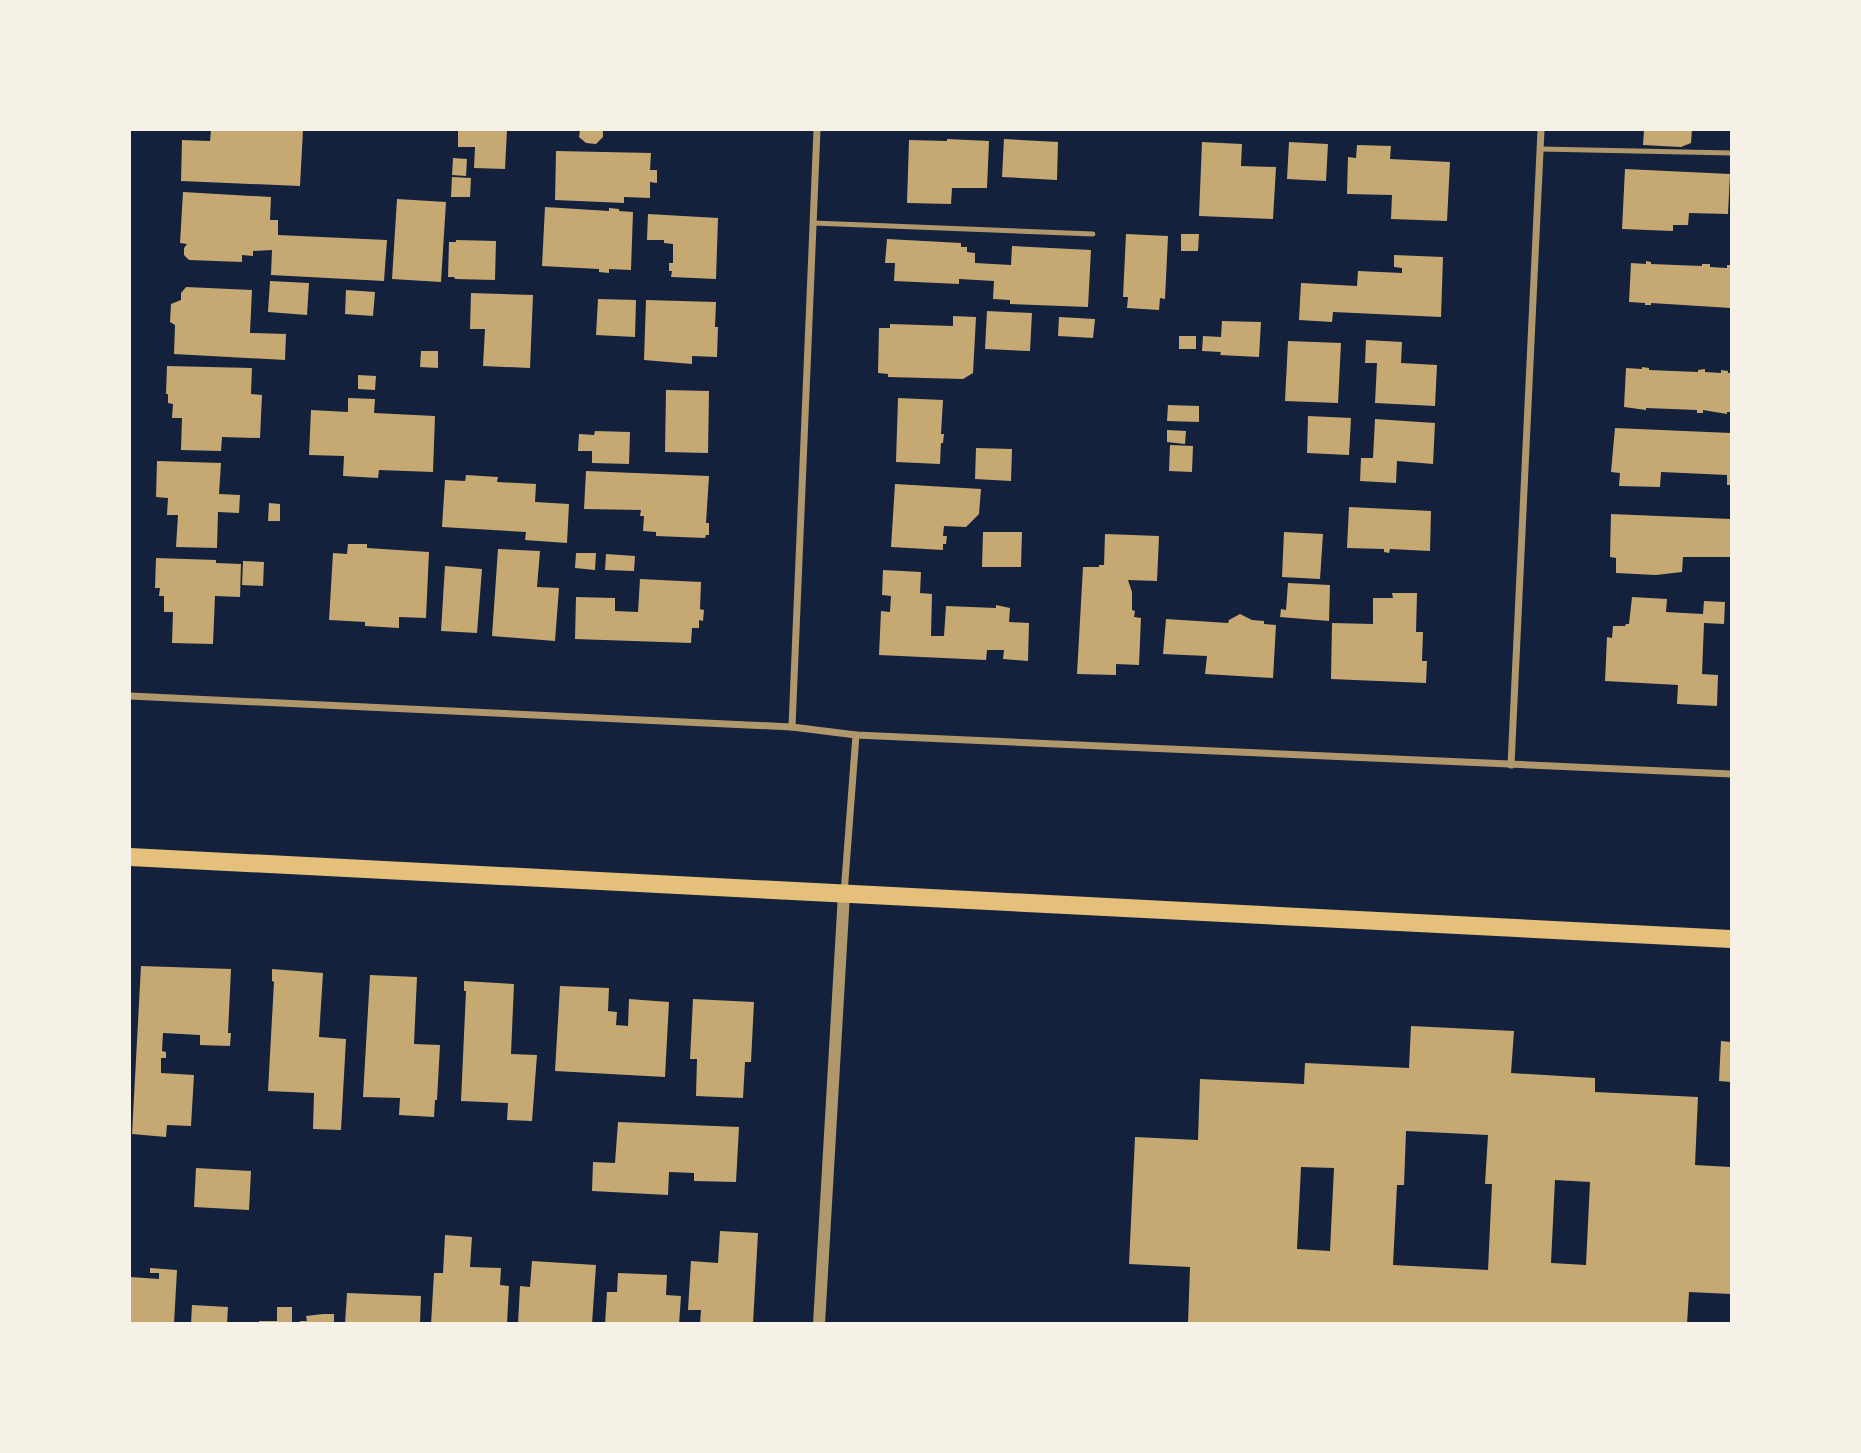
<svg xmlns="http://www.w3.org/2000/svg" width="1861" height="1453" font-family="Signika,sans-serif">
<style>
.building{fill:#c6a872;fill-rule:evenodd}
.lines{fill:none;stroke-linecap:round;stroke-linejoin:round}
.service{stroke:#b1986c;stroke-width:5}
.minor{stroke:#b1986c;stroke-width:7}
.tertiary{stroke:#b1986c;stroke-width:12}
.primary{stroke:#e5c07b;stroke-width:18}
</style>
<rect width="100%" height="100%" fill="#14213d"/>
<g class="building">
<path d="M211 130H303L300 186 181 181 182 140 210 141Z"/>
<path d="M458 130H507L505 169 474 168 475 147H458Z"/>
<path d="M580 130H603V137L596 144 586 143 579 137Z"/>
<path d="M1644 130H1692L1691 143 1681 147 1643 145Z"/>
<path d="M947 139 989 141 987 188H952L951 204 907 203 909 140 947 141Z"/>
<path d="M1004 139 1058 142 1057 180 1002 177Z"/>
<path d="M1202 142 1242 144 1241 166 1276 167 1273 219 1199 216Z"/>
<path d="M1289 142 1328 144 1326 181 1287 179Z"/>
<path d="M1357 145 1391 146 1390 159 1450 162 1447 221 1391 219 1392 195 1347 194 1348 157 1356 158Z"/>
<path d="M556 151 651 153 650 170H657V183L650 182V198L624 197V203L555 200Z"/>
<path d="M453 158 467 159 466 176 452 175Z"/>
<path d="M1625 169 1730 174 1728 214 1689 213 1688 225H1673V231L1622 229Z"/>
<path d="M452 177 471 178 470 197H451Z"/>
<path d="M183 192 271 197 270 220H278V235L387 240 384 281 271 275 272 250 253 251V256L242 255V262L189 260 184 255V248L187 244 180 243Z"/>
<path d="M397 199 446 202 441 282 392 279Z"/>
<path d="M545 207 609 211V208L619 209V211L633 212 631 270 609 269V273L599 272V269L542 266Z"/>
<path d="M648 214 718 218 716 279 671 277 672 271H669V263H673V244L664 243V240H647Z"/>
<path d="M1126 234 1168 236 1165 299 1160 298 1159 310 1127 308 1128 297H1123Z"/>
<path d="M1181 234H1199L1198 251H1181Z"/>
<path d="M887 239 961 243V247H967V252L975 253V263L1011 265 1012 246 1091 250 1088 307 1010 304V300L993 299 994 281 959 279V284L894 281 895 263H885Z"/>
<path d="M456 240 496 241 495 280 455 279 454 277H448L449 242H456Z"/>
<path d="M1394 255 1443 257 1441 317 1333 312 1332 322 1299 320 1301 283 1357 286 1358 271 1402 273V268L1394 267Z"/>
<path d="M1646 261 1651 262V264L1702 266V264H1710V267L1727 268V265H1731V308L1651 303V305H1645V303L1629 302 1631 263 1646 264Z"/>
<path d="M270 281 309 283 307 315 268 312Z"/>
<path d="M186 287 252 290 250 333 286 334 285 360 174 354 175 325 170 322 171 304 181 300V293Z"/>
<path d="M346 290 375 292 373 316 345 314Z"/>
<path d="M471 293 533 295 530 368 483 366 485 329H470Z"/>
<path d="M598 299 636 300 635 337 596 335Z"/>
<path d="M646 300 716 302 715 327H718L717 357 692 356V364L644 360Z"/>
<path d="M987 311 1032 313 1030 351 985 349Z"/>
<path d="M953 316 976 317 973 373 963 379 888 377V374L878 373 879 328H890V324L953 326Z"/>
<path d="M1059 317 1095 319 1093 338 1058 336Z"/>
<path d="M1222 321 1261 322 1259 357 1220 355 1221 352 1202 351 1203 336 1221 337Z"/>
<rect x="1179" y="336" width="17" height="13"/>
<path d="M1366 340 1402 342 1401 363 1437 365 1435 406 1375 403 1377 363H1365Z"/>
<path d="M1288 341 1341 343 1338 403 1285 401Z"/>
<path d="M421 351H438V368L420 367Z"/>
<path d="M167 366 252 368 251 394 262 395 260 438 222 437 221 451 181 450 182 418H172L173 404 168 403V394H166Z"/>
<path d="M1642 367 1649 368V370L1698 372V370L1705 369V372L1721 373V370L1728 371V373H1731V412H1727V414L1703 410V413H1697V410L1646 408V410L1624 407 1626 368 1642 369Z"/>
<path d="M358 375 376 376 375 390 358 389Z"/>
<path d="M666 390 709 391 708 453 665 452Z"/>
<path d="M348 398 375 399 374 413 435 416 433 472 379 470 378 478 343 476 344 456 309 455 311 410 348 412Z"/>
<path d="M898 398 943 400 941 434H944L943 443H941L940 464 896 462Z"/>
<path d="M1168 405 1199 406V422L1167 421Z"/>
<path d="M1308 416 1351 418 1349 455 1307 453Z"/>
<path d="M1375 419 1435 423 1433 464 1397 461 1396 483 1360 481 1361 458H1373Z"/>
<path d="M1615 428 1731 433V485H1727V475L1661 472 1660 487 1619 486 1620 473 1611 472Z"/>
<path d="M1167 430 1186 431 1185 444 1167 442Z"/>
<path d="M595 431 630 432 629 464 592 463V451H578L579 434 594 435Z"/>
<path d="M1170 445 1193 446 1192 472 1169 471Z"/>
<path d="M976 448 1012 449 1011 481 975 479Z"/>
<path d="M157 461 221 463 219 494 240 495 239 513 218 512 217 548 176 547 178 515H167L168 498 156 497Z"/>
<path d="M586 471 709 476 706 523H709V535H706L705 538 656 536V532L643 531 644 516H640L641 510 584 509Z"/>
<path d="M466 475 498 477 497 482 536 484 535 502 569 504 567 543 525 540 526 532 442 527 445 480 465 481Z"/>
<path d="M895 484 981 489 979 514 966 527 944 526 943 536H947L946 544H943V550L891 547Z"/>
<path d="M269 503 280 504V521H268Z"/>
<path d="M1349 507 1431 511 1430 551 1390 549 1389 553 1384 552V549L1347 548Z"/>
<path d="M1611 514 1731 519V557H1683L1682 572 1656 575 1616 573V558L1610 557Z"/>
<path d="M983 532H1022L1021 567H982Z"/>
<path d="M1284 532 1323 534 1320 579 1282 577Z"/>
<path d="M1105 534 1159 536 1157 581 1128 580 1132 592V610L1135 611 1134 617 1141 618 1139 665 1116 664V675L1077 674 1083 567H1099V565H1104Z"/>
<path d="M348 544H367V548L429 552 426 618 399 617V628L365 626V622L329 620 333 553 347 554Z"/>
<path d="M498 549 540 551 537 587 559 588 555 641 492 636Z"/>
<path d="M576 553H596L595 570 575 568Z"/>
<path d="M606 554 635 556 634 571 605 570Z"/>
<path d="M156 558 216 560V563L241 564 240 597 215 596 213 644 172 643 173 612H164V596H159L160 588H155Z"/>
<path d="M243 561 264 562 263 586 242 585Z"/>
<path d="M445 566 482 569 477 633 441 631Z"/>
<path d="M883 570 921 572 920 593 932 594 931 636H944L946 606 996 608V605L1010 608 1009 622 1029 623 1028 661 1003 659 1004 650H987L986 660 879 655 881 611 890 612 891 596 882 595Z"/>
<path d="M640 579 701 582 700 609 704 610 703 621 699 620V628H692L691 643 575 639 576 597 615 598V611L638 612Z"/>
<path d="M1288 583 1330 585 1329 621 1280 617 1281 609 1286 610Z"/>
<path d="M1392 593H1417L1416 632H1423L1422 661H1427L1426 683 1331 679 1332 623 1373 624V598H1393Z"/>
<path d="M1632 597 1667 599 1666 612 1703 614 1704 601 1725 602 1724 624 1704 623 1702 674 1718 675 1717 706 1677 704 1678 685 1605 681 1607 637 1612 638 1613 626H1625L1626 624H1629Z"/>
<path d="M1240 614 1252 620 1264 621V624L1276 625 1273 678 1205 674 1207 656 1163 654 1166 619 1228 623 1229 620Z"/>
<path d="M141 966 231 969 228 1033H231L230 1046 200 1045V1035L163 1033 162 1051 166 1052V1058H161V1073L194 1075 191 1126 167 1125 166 1137 132 1134Z"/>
<path d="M272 969 323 973 319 1037 346 1039 341 1130 313 1129 314 1093 268 1091 274 982 272 981Z"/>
<path d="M370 975 417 977 414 1044 440 1045 437 1100H435L434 1117 399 1115 400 1098 363 1097Z"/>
<path d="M464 981 514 984 511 1054 537 1055 532 1121 507 1120 508 1103 461 1101 466 991H464Z"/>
<path d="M560 986 609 988 608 1011 617 1012 616 1025 628 1026 629 999 669 1002 665 1077 555 1071Z"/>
<path d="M693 999 754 1002 751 1062H745L743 1098 696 1096 697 1059H690Z"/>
<path d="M1411 1026 1514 1031 1511 1073 1595 1078V1092L1698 1097 1695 1165 1731 1167V1294L1689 1292 1687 1324H1188L1190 1267 1129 1264 1135 1137 1198 1140 1200 1079 1304 1084 1305 1063 1409 1068ZM1406 1131 1488 1135 1485 1184H1492L1488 1270 1393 1265 1397 1185H1404ZM1301 1167 1334 1168 1330 1251 1297 1249ZM1555 1180 1590 1182 1586 1265 1551 1263Z"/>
<path d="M1721 1041 1731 1042V1082L1719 1081Z"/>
<path d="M618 1122 739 1127 736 1182 694 1181V1173L669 1172 668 1195 592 1191 593 1162 615 1163Z"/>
<path d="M196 1168 251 1171 249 1210 194 1207Z"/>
<path d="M720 1231 758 1233 753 1324H700L701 1310H688L691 1261 718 1263Z"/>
<path d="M445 1235 472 1237 470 1267 501 1268 500 1285 509 1286 507 1324H431L434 1273H443Z"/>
<path d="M532 1261 596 1265 592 1324H518L520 1286 530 1287Z"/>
<path d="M150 1268 177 1270 174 1324H130V1277L159 1279V1273H150Z"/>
<path d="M618 1273 667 1275 666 1295 681 1296 679 1324H605L607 1292H617Z"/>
<path d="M347 1293 421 1296 420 1324H345Z"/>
<path d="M192 1305 228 1307 227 1324H191Z"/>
<path d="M277 1307H292V1324H259V1321H277Z"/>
<path d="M323 1314H334V1324H300V1321H307L306 1316Z"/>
</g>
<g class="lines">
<g class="service">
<path d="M1540 149 1731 153"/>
<path d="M813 223 1093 234"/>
</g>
<g class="minor">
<path d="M130 696 792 727 856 735 1731 774"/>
<path d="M792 727 817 130"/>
<path d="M1511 765 1541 130"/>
<path d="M844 894 856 735"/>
</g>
<path class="tertiary" d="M819 1324 844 894"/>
<path class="primary" d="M130 857 1731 939"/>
</g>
<rect width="1861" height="1453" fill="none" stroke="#f6f1e7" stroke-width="262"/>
</svg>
